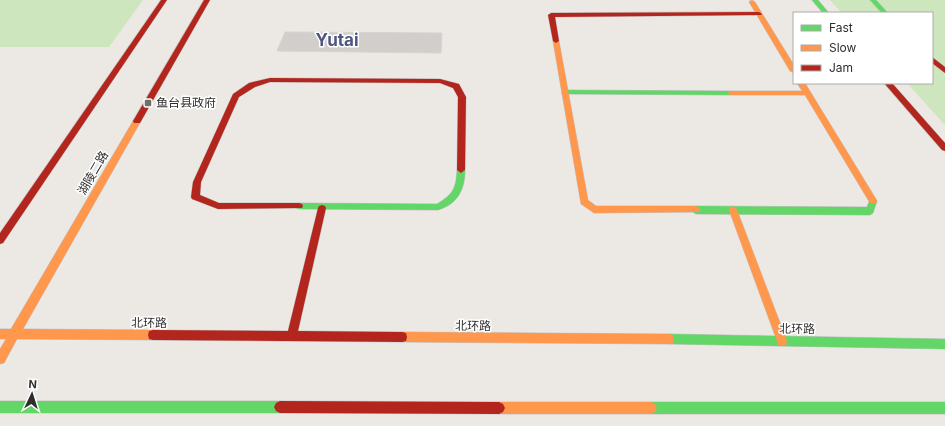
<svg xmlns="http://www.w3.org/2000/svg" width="945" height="426" font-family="Inter,'Noto Sans SC',sans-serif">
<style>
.green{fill:#cee6be}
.building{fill:#d1cecb;stroke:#d7d4d0}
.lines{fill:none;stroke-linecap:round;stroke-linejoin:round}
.fast-casing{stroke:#c5c4c5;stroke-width:1}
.slow-casing{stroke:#c5c4c5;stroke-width:1}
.jam-casing{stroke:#c5c4c5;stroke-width:1}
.fast{fill:#63d668;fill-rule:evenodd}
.slow{fill:#ff974d;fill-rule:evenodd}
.jam{fill:#b3261e;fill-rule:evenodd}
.poi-dot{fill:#706f6e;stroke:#fff;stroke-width:1.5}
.labels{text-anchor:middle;stroke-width:3;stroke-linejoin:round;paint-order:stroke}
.poi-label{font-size:12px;fill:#2e2e2e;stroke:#fff;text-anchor:start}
.street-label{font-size:12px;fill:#2e2e2e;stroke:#fff}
.far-town-label{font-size:17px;font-weight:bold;fill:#4d5680;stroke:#fff}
</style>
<rect width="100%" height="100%" fill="#ece8e4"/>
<g class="green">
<path d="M0 0H143L109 47H0Z"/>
<path d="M830 0H945V125L907 83H932V13H842Z"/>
</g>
<path class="building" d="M285 32 442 33 441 53 277 51Z"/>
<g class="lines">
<g class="fast-casing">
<g id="fast">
<path d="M812 0H818L829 13H823Z"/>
<path d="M870 0H876L888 13H882Z"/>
<path d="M562 90 731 91 735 93 731 95 565 94H562Z"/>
<path d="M461 167 465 170C465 189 458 204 438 210L299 209 296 208 295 206 296 204 299 203 437 204C453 194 456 189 457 170Z"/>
<path d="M873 198 877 201 873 213 870 215 696 214 693 212 692 210 693 208 696 206 867 207 870 199Z"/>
<path d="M669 334 945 339V349L669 344 665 343 664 339 665 335Z"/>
<path d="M0 401H280L284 403 286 407 284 411 280 413H0Z"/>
<path d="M651 402H945V414H651L647 412 645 408 647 404Z"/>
</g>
</g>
<g class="slow-casing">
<g id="slow">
<path d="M752 0 755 2 794 65V73L790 71 749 2Z"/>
<path d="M556 39 559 41 588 200 596 206H696L699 208 700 210 699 212 594 213 581 204 553 41Z"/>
<path d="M797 83H805L876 199 877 201 876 203H870L805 95H731L727 93 731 91H802Z"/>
<path d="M137 118 141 121 23 329 153 330 157 331 158 335 157 339 153 340 17 339 4 363 0 364V349L6 339H0V329H11L133 121Z"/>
<path d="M733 206 736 208 737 210 787 341 786 345 782 346 778 345 777 341 729 210 730 208Z"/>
<path d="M402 332 669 334 673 335 674 339 673 343 669 344 402 342 398 341 397 337 398 333Z"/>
<path d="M499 402H651L655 404 657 408 655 412 651 414H499L495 412 493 408 495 404Z"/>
</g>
</g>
<g class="jam-casing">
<g id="jam">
<path d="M161 0H167L3 243 0 244V233Z"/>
<path d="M204 0H210L140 123H134L133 121Z"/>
<path d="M759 12 762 14 761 15 555 17 559 41 556 43 553 41 548 15 551 13Z"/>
<path d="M932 57 945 67V73L932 63Z"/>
<path d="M270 78 440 79 459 84 466 97 465 170 461 173 457 170 458 97 453 88 440 83 270 82 255 87 239 97 201 182 200 195 219 203H299L302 204 303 206 302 208 218 209 192 199 191 197 193 182 233 94 249 83Z"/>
<path d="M884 83H892L945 143V151L942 150Z"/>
<path d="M322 205 325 206 326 208 298 331 402 332 406 333 407 337 406 341 402 342 153 340 149 339 148 335 149 331 153 330 288 331 318 208 319 206Z"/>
<path d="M280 401 499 402 503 404 505 408 503 412 499 414 280 413 276 411 274 407 276 403Z"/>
</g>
</g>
<use href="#fast" class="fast"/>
<use href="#slow" class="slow"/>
<use href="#jam" class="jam"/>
</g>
<rect class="poi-dot" x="144" y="99" width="8" height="8" rx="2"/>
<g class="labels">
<g class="poi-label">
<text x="156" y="107">鱼台县政府</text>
</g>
<g class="street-label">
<text transform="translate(93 173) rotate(-60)" y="4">湖陵二路</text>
<text transform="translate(149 323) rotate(1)" y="4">北环路</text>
<text transform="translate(473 326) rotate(1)" y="4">北环路</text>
<text transform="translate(797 329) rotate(1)" y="4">北环路</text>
</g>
<g class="far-town-label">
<text x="337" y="46">Yutai</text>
</g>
</g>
<rect x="793" y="12" width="140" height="72" fill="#ffffff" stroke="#ababab"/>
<rect x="801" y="25" width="20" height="6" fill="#63d668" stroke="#ababab"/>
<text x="829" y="32" font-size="12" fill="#2e2e2e">Fast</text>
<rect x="801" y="45" width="20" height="6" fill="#ff974d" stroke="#ababab"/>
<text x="829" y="52" font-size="12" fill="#2e2e2e">Slow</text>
<rect x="801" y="65" width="20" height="6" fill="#b3261e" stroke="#ababab"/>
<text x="829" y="72" font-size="12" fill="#2e2e2e">Jam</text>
<g transform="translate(32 394) rotate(4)" stroke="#ffffff" stroke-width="3" paint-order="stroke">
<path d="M0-3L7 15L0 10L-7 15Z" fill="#2e2e2e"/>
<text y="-6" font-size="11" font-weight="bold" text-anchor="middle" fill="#2e2e2e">N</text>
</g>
</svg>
